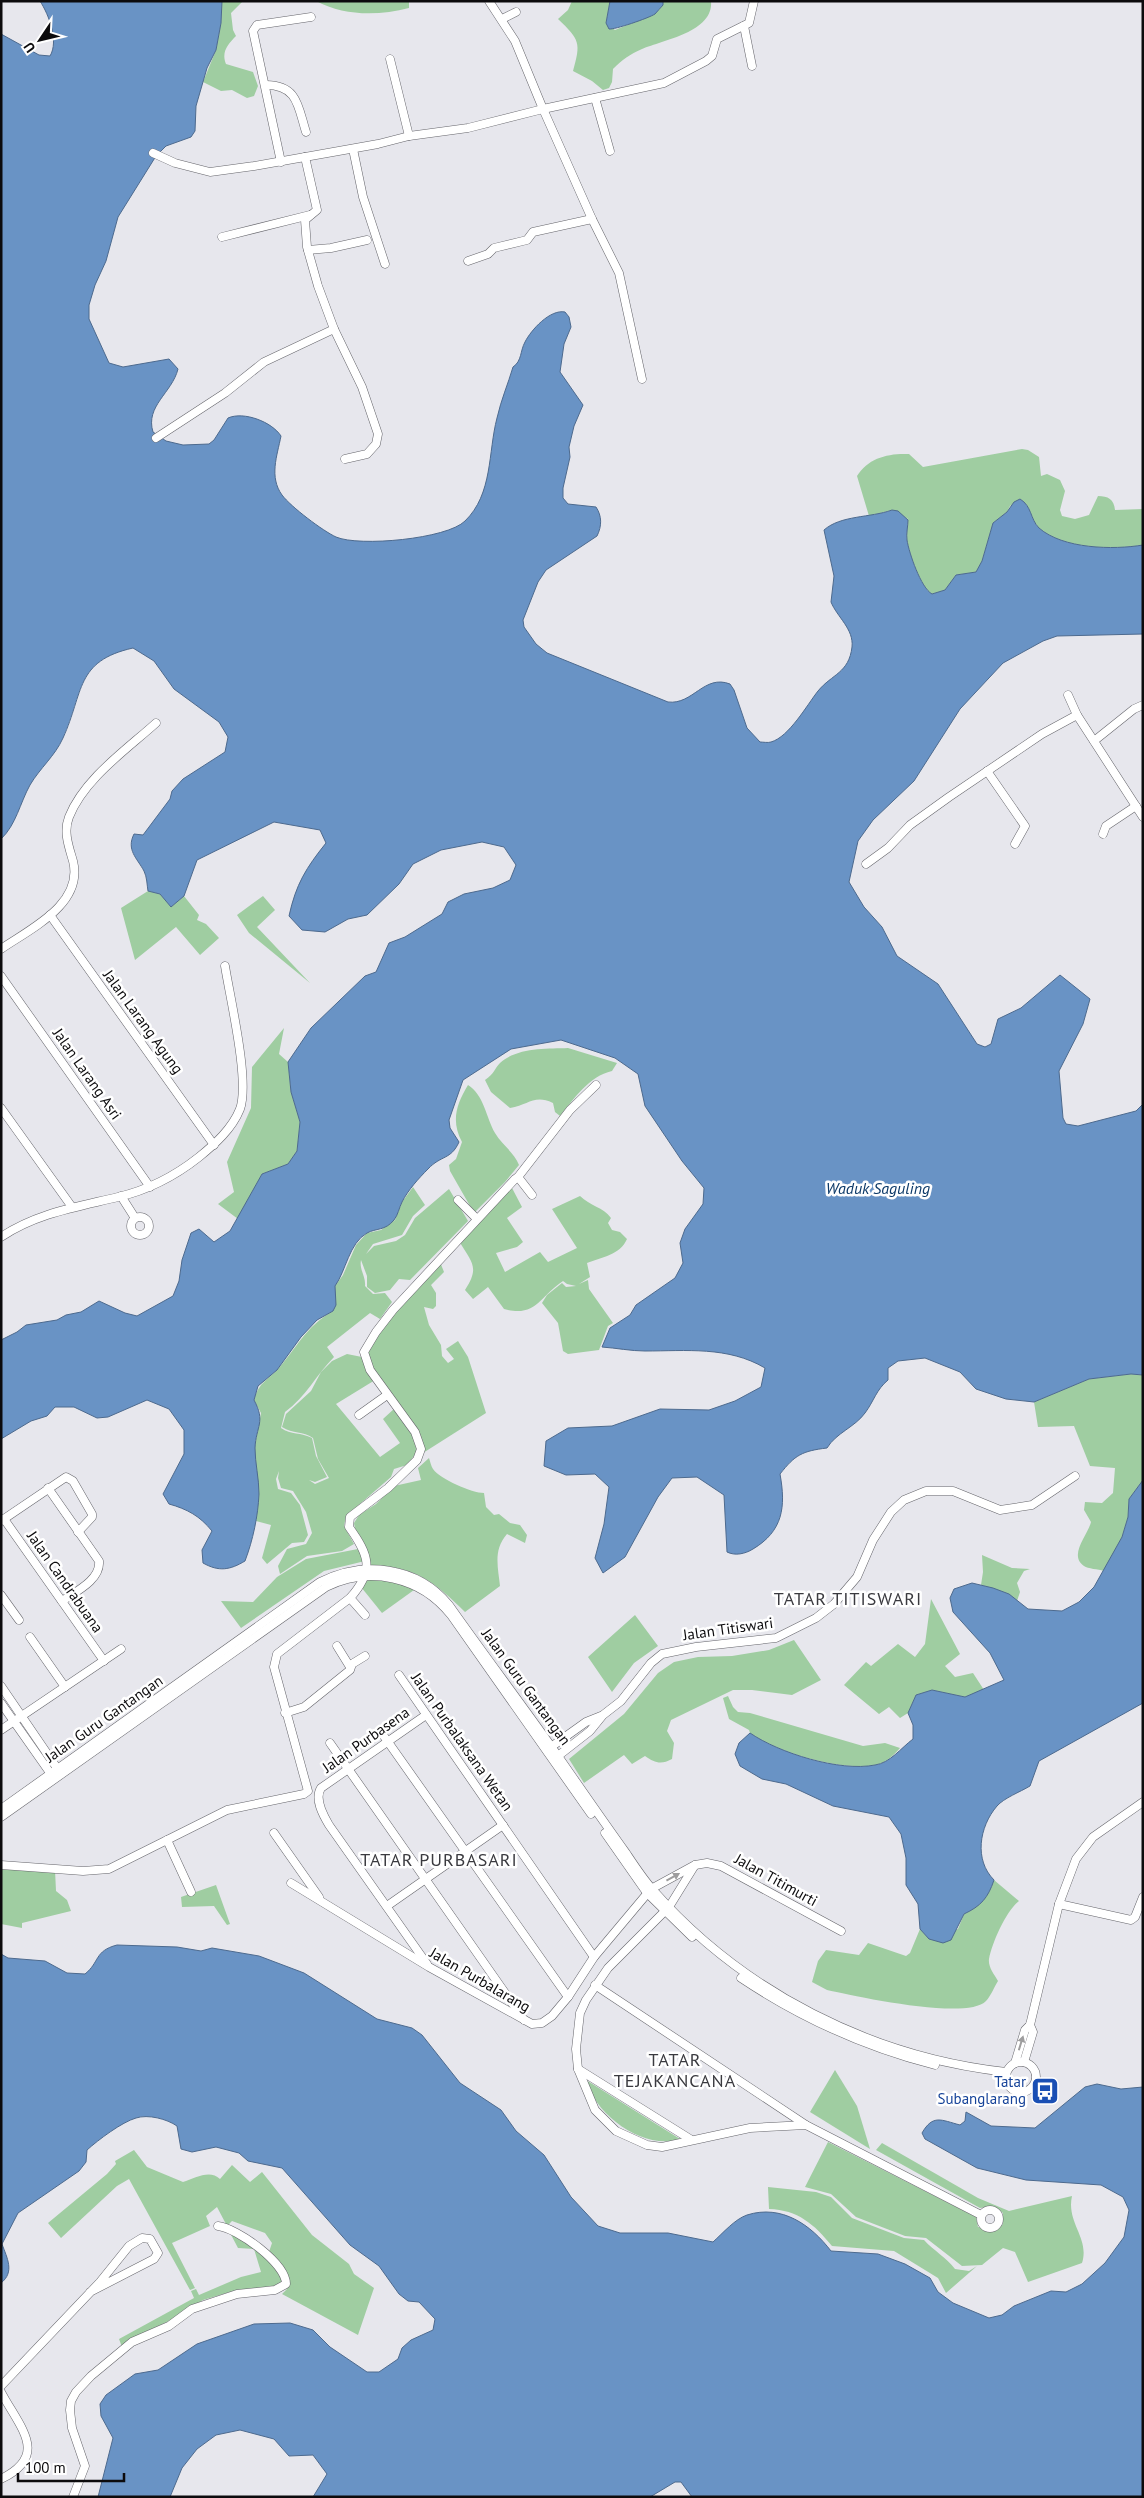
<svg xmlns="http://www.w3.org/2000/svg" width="1144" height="2498" font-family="'PT Sans',sans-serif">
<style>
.green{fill:#9fcda1}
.water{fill:#6993c5;stroke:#4d6a8e}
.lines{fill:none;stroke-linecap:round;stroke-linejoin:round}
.minor-casing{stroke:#65656b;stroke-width:9}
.minor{stroke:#fff;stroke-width:8}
.oneway{fill:#9e9d9e}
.labels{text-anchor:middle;stroke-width:5;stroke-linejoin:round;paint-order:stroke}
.street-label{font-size:15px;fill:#0c0b0d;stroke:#fff}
.transit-label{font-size:15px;fill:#164399;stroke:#fff;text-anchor:end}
.water-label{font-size:16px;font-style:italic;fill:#0c3968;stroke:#fff}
.quarter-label{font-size:18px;letter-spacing:1px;fill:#3a3a3f;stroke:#fff}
</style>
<rect width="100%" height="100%" fill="#e7e7ed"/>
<g class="green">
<path d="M222 1H243L231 13 233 30 236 36C228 44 221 52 226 64L253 72 258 86 254 96 247 98 232 90 221 91 203 82 216 50 221 23Z"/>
<path d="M316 1H409V8C378 16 344 16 316 1Z"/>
<path d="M572 1H610L606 23 615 30 656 13 663 5V1H711C714 32 663 40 642 49 630 54 622 60 613 69L612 82 609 88 603 90 592 81 573 71C581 43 580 40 558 19L568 10Z"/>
<path d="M1022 449 1028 450 1039 457 1041 476 1047 474 1060 480 1065 491 1060 510 1062 516 1075 519 1089 515 1098 496C1108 496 1114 499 1115 510L1143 509V545C1113 550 1063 549 1039 528 1030 519 1032 506 1020 499L1010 506 1007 512 993 523 982 561 976 572 956 575 945 590 932 594C921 588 909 553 907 540 906 534 908 526 908 519L892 510 869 516 857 476C868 458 888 453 909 454L923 467Z"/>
<path d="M148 891 160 894 171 907 184 896 199 915 197 920 206 924 219 938 200 955 176 927 135 960 121 908Z"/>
<path d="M263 896 275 910 257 927 310 983 249 933 237 915Z"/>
<path d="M284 1028 279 1054 288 1062 291 1092 300 1122 297 1151 288 1164 262 1174 238 1219 218 1204 234 1192 227 1162 251 1108 252 1067Z"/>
<path d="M568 1048 617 1063 612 1071C589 1076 574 1099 560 1116L555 1112 553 1103C534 1094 529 1105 510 1108L491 1092 485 1080C495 1073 494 1069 500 1063 518 1047 546 1049 568 1048Z"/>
<path d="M468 1085C484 1095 486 1117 495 1133 502 1145 514 1152 519 1165L505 1182 474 1213 450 1171 449 1165 456 1159 462 1142C451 1121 456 1105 468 1085Z"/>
<path d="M413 1187 425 1205 413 1216 402 1235 373 1244 366 1254 374 1246 396 1241 405 1235 415 1218 449 1189 468 1221 410 1280 399 1279 390 1290 375 1293 367 1287V1276L361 1260C359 1270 366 1276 365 1286L373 1294 385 1293 392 1302 380 1319 370 1313 327 1347 334 1357C316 1375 306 1397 285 1412L281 1428C291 1435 301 1432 312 1438L316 1456 327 1477 315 1482 309 1480 315 1484 329 1478 318 1459 313 1438C303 1431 293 1434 282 1427L286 1414 311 1391 321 1372 332 1361 347 1354 362 1357 381 1325 440 1262 444 1272 431 1285 436 1293V1306L433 1309 424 1307 429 1325 441 1345 442 1356 448 1363 454 1359 446 1349 458 1341 468 1357 486 1413 423 1453 414 1424 380 1377 336 1404 380 1457 400 1443 383 1419 395 1408 412 1432 417 1452 407 1465 394 1469 391 1477 346 1516 344 1526 354 1544 342 1551 307 1556 280 1574 278 1566 287 1549 306 1544 312 1533 306 1512 293 1491 281 1488 278 1478 279 1471 276 1479 278 1489 291 1493 300 1505 308 1535 304 1542 292 1543 267 1564 262 1558 271 1525 256 1521 259 1493 255 1469V1445L261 1413 254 1400C259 1383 265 1382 277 1370 297 1348 305 1327 333 1311L335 1286 343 1275 356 1245 367 1233 381 1230 395 1220 402 1202Z"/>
<path d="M512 1188 522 1207 507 1218 523 1242 517 1247 496 1253 505 1272 540 1252 548 1262 577 1248 552 1209 580 1196C590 1206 603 1207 611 1218L608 1223 612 1230 620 1232 627 1239C620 1255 602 1257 587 1263L590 1277 579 1284 588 1280 589 1289 613 1323 608 1326 599 1350 568 1354 563 1351 558 1323 542 1303 547 1295 562 1283 566 1287 576 1286 567 1284 563 1281C540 1296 536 1318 504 1309L488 1287 473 1299 465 1290C480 1267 472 1263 459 1241Z"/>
<path d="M1131 1374 1143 1375V1480L1129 1499 1128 1517 1122 1537 1104 1571C1098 1569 1088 1569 1084 1566 1068 1555 1088 1535 1091 1522L1084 1510 1085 1502 1102 1503 1113 1493 1115 1468 1090 1466 1074 1426 1038 1427 1034 1402 1089 1379Z"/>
<path d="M429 1458C430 1461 431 1466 433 1469 440 1479 472 1493 484 1493L486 1507 494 1515 499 1514 510 1523 520 1525 527 1535 525 1543 507 1534C493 1550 498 1567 500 1586L465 1612C436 1583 414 1565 371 1566 368 1551 356 1539 354 1523L359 1515 376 1504 394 1486 421 1480 418 1468Z"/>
<path d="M358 1549 365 1561 324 1571 241 1628 221 1601 253 1602 277 1577 306 1559Z"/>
<path d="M982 1555 1012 1568 1030 1569 1024 1571 1017 1583 1020 1592 1017 1601 1009 1594 981 1585 983 1572Z"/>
<path d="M373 1579 395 1581 414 1590 382 1613 357 1582Z"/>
<path d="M931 1599 960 1654 945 1666 955 1677 973 1673 984 1690 965 1697 932 1690 916 1695 908 1713 900 1718 889 1707 879 1714 844 1685 866 1662 871 1666 898 1644 915 1657 925 1644Z"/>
<path d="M635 1615 658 1646 634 1663 612 1692 588 1657Z"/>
<path d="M794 1640 821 1680 792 1695 752 1690H733L671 1720 667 1731 674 1743 672 1759C661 1765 655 1763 645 1756L632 1764 624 1755 584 1783 569 1759 624 1714 658 1673 674 1662 698 1657 732 1656 769 1650Z"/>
<path d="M728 1696 733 1707 738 1712 750 1713 863 1746 885 1743 900 1748C893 1756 886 1763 875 1765 840 1771 779 1753 750 1733L749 1730 729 1719 723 1698Z"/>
<path d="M1 1868 9 1870H55L56 1891 67 1900 71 1911 22 1923V1928L1 1924Z"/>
<path d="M994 1880 1019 1901C1006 1911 992 1943 989 1959 988 1967 994 1974 998 1981 994 1987 991 1996 986 2001 967 2021 855 1996 827 1990L812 1982 818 1961 826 1950 859 1955 868 1943 906 1956 910 1953 920 1929 929 1939 958 1929 964 1914C981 1906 988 1897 994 1880Z"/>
<path d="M216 1885 230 1924 227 1925 214 1906 182 1907 181 1897Z"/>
<path d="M835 2070 857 2106 870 2149 810 2112Z"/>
<path d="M586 2080 680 2139C644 2151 595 2115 586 2080Z"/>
<path d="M828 2142 976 2217 978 2227 996 2230 1003 2224V2213L994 2206 980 2208 876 2150 882 2143 978 2198 1009 2211 1072 2196C1066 2223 1090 2238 1082 2263L1028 2282 1015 2252 1003 2248 982 2265 962 2266 926 2238 905 2236 856 2217 831 2194 805 2187Z"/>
<path d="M134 2150 147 2167 183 2182C195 2178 210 2169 220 2179L232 2165 250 2182 262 2172 312 2235 349 2264 354 2274 374 2288 358 2335 282 2294 287 2289 289 2280 269 2252 272 2243 265 2233 232 2221 227 2226 217 2207 206 2216 210 2226 172 2243 195 2288 190 2290 129 2179 117 2186 61 2238 48 2223 107 2174 116 2164 115 2161Z"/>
<path d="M768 2187 816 2192 831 2197 852 2218 904 2238 924 2240C934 2251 946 2257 955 2269L969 2271 977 2266 946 2293 938 2278 894 2251 832 2246C814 2224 798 2210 769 2209Z"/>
<path d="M228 2229 275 2263 284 2284 279 2287 230 2292 203 2300 169 2321 135 2337 122 2347 119 2339 194 2298 191 2291 196 2289 199 2295 241 2277 261 2272 254 2249 238 2248Z"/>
</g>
<g class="water">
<path d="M40 1H222L221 23 216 50 207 68 196 106 195 131 191 137 166 146 156 156 118 217 106 261 95 285 89 305V319L109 363 123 367 169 359 178 369C172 393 145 406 153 432L166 441 183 445 209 444 214 440 228 418C244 411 272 422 281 436 277 456 269 477 282 495 291 507 323 531 336 537 359 547 447 539 465 521 493 494 488 452 497 418 501 400 508 384 513 367 522 361 520 351 525 342 531 330 550 309 565 312L569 317 571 327 564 344 560 372 583 405 574 426 569 447 570 457 563 488V498L568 504 596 507C602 516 602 526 597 536L546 570 538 582 523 620 524 627 536 644 547 653 668 702C693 705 704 674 730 684L734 690 747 728 760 742C763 742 768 743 771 742 789 737 807 705 818 691 832 674 849 673 852 647 854 629 837 617 831 602L834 576 824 530C841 515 870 518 892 510L898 511 908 520C908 526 906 534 907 540 909 553 921 588 932 594L945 590 956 575 976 572 982 561 993 523 1007 512 1014 502 1020 499C1032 506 1030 519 1039 528 1063 549 1113 550 1143 545V634L1057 636 1043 641 1003 663 960 709 914 781 873 820 858 841 849 882 864 907 882 927 897 956 938 984 977 1044 985 1047 991 1044 998 1019 1021 1008 1060 975 1090 999 1083 1024 1059 1071 1063 1118 1066 1124 1078 1126 1136 1111 1143 1104V1375L1131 1374 1089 1379 1034 1402 1006 1399 976 1389 960 1372 925 1358 898 1361 888 1368V1380C876 1390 874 1401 865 1413 855 1427 836 1433 827 1448 802 1451 795 1455 780 1474 786 1507 783 1531 753 1549 745 1554 735 1556 727 1552L724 1495 697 1477 672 1478 658 1497 625 1557 603 1573 595 1558 604 1524 609 1487 595 1474 566 1475 544 1466 546 1441 568 1428 612 1426 660 1409 709 1410 735 1401 761 1387 765 1368C728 1346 686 1351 645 1351 631 1351 616 1348 602 1347L610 1328 630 1315 636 1305 675 1278 683 1263 680 1243 685 1229 703 1204 704 1188 682 1161 645 1106 638 1074 615 1058 561 1040 511 1049 463 1080 449 1120 450 1128 459 1142C451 1160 441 1155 428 1169 419 1178 408 1190 402 1202 399 1208 398 1215 394 1220 385 1231 376 1228 367 1233 349 1243 346 1271 335 1286L336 1305 333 1311 317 1320 301 1337 277 1370 258 1386 254 1400C266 1422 256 1426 255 1448 255 1463 259 1478 259 1494 258 1516 253 1540 245 1561 230 1570 219 1572 203 1563L202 1550 212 1531C200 1516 187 1509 169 1504L163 1494 184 1454V1430L169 1409 147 1400 108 1417 97 1418 74 1407H55L47 1416 31 1421 1 1439V1340L17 1332 26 1325 57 1320 66 1315 81 1312 99 1301 125 1313 137 1316 173 1296 179 1281 182 1260 191 1233 199 1229 214 1242 230 1231 262 1174 288 1164 297 1151 300 1122 291 1092 288 1062 311 1028 365 976 376 972 389 943 405 937 442 914 448 902 464 894 493 888 510 880 516 865 504 847 482 842 441 850 413 864 399 884 367 915 348 919 325 932 302 930 289 916C296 884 306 868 326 843L320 830 274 822 197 860 184 896 171 907 160 894 148 891C147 885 147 877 144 871 137 858 126 850 134 834L143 835 170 799 172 791 183 779 225 752 228 737 219 722 174 689 154 661 133 648C75 661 84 692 63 738 55 756 40 768 30 785 20 803 16 825 1 839V34L39 55 50 56C59 41 49 15 40 1Z"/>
<path d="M610 1H663V5C660 8 658 11 655 14 649 18 614 30 609 29L606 23Z"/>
<path d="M1143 1480V1703L1039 1761 1030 1786C1020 1792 1004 1798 997 1806 979 1827 974 1860 994 1880 988 1898 981 1906 964 1914L951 1940 943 1943 929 1939 920 1929 918 1904 906 1885V1858L901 1834 889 1817 833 1806 786 1784 762 1779 740 1766 735 1754 739 1743 750 1733C779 1753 840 1772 875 1765 890 1763 901 1748 913 1739V1725L908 1713 916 1695 932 1690 965 1697 1004 1680 990 1653 953 1612 950 1598 954 1589 972 1583 993 1588 1009 1594 1028 1609 1062 1611 1079 1602 1094 1587 1122 1537 1128 1517 1129 1499Z"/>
<path d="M117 1945 177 1947 201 1951 212 1948 259 1956 304 1973 377 2019 412 2028 422 2035 460 2083 501 2110 516 2131 544 2155 571 2197 598 2226 620 2233H668L713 2242C723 2233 735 2219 747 2215 782 2204 811 2225 831 2251L878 2254 905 2264 930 2278 938 2292 953 2303 989 2318 1002 2315 1014 2306 1051 2291 1066 2292 1082 2284 1105 2263 1124 2237 1129 2210 1123 2197 1101 2185 1026 2180 977 2168 925 2139 922 2133C933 2114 941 2120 960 2125L965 2121 966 2112 991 2126 1035 2128 1085 2087 1097 2084 1121 2089 1143 2087V2497H692L681 2482H675L650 2497H313L327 2474 313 2455 289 2456 274 2439 240 2430 216 2435 197 2449 182 2468 170 2497H98L113 2438 101 2416 100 2404 106 2395 135 2374 158 2370 197 2344 254 2324 290 2323 313 2330 330 2347 367 2372H379L398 2359 402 2348 411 2340 433 2330 435 2319 419 2302 408 2301 399 2294 379 2266 350 2245 282 2168 248 2161 239 2153 216 2147 192 2152 181 2149 177 2126C167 2119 148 2114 136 2118 122 2122 98 2140 87 2150L86 2162 79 2171 18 2213 2 2244C7 2258 15 2272 1 2283V1954L8 1958 45 1961 67 1973 85 1974C100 1962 94 1951 117 1945Z"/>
</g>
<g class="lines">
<g class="minor-casing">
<g id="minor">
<path d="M489 1 515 41 543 109 592 219 619 273 642 379"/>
<path d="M502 19 516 12"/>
<path d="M744 26 752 66"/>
<path d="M390 59 409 136"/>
<path d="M266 85C298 85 298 107 306 132"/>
<path d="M595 98 610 151"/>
<path d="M353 149 363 197 385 264"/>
<path d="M153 153 175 163 210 172 254 166 378 144 409 136 468 128 543 109 664 83 706 61 712 56 717 39 749 23 754 1"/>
<path d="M305 157 317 210 305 220 307 247 318 286 334 329 362 387 378 434 376 444 367 454 345 459"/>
<path d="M281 162 253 31 257 25 311 17"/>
<path d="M222 237 310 215"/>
<path d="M308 250 331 248 367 240"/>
<path d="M468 261 488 254 494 248 527 240 533 232 592 219"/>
<path d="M156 438 225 393 264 362 334 329"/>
<path d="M1068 695 1077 715 1143 817"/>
<path d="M1094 741 1134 709 1143 705"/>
<path d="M987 771 1025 826 1015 844"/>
<path d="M1103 834 1106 826 1136 806"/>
<path d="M866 864 888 848 910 825 949 797 1042 734 1077 715"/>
<path d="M50 915 214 1145"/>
<path d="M1 949C30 929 84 904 73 861 69 847 63 832 69 817 84 779 126 750 156 723"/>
<path d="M1 976 150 1187"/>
<path d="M1 1108 72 1207"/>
<path d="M518 1177 570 1110 596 1085"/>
<path d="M121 1196 135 1218"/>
<path d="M458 1200 476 1218"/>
<circle cx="140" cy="1226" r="9"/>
<path d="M1 1237C37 1213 77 1207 118 1197 148 1190 175 1176 199 1157 215 1144 232 1129 240 1109 250 1081 230 998 225 966"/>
<path d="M359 1415 387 1395"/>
<path d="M48 1488 99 1561C101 1580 75 1592 62 1601"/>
<path d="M4 1519 104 1661"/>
<path d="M1 1521 66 1477 73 1481 92 1514V1517L78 1532"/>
<path d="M1 1595 19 1620"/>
<path d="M350 1598 365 1615"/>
<path d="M30 1637 65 1687"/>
<path d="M337 1646 350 1667"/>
<path d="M399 1675 594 1957"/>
<path d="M1 1686 59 1771"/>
<path d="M1 1703 53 1777"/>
<path d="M285 1713 304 1707 350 1670 352 1664 365 1656"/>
<path d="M426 1715 321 1788C314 1799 323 1815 329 1825L427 1964"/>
<path d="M1 1730 121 1649"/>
<path d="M381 1732 568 1997"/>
<path d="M330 1743 524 2020"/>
<path d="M551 1747 586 1722 601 1716"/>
<path d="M558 1756 590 1731 603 1715 621 1701 651 1663 662 1654 696 1647 776 1638 816 1618 834 1604 857 1577 873 1540 891 1512 904 1500 926 1491H953L1000 1510 1032 1505 1075 1476"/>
<path d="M1 1809 320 1582C364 1560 417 1566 449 1605 485 1656 522 1705 558 1756 581 1789 603 1821 626 1853 634 1865 643 1879 653 1890 743 1992 871 2057 1006 2072"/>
<path d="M1 1817 326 1587C369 1565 421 1577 451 1615L591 1814"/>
<path d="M274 1833 319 1897"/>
<path d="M605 1833 647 1893 692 1937"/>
<path d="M167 1840 191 1892"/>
<path d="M1 1865 83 1871 109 1869 227 1810 304 1794 308 1791 274 1667 277 1654 350 1598C375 1570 369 1555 349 1527L350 1517 388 1488 417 1460 421 1449 415 1432 370 1370 364 1352 376 1332 393 1310 515 1179 518 1177 532 1195"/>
<path d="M695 1865 669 1907 608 1968 586 2000 580 2013 576 2049 578 2069 595 2110 616 2131 647 2145 662 2147 750 2128 806 2125 981 2215"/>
<path d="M291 1883 429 1967 532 2024 542 2023 552 2016 568 1997 594 1957 651 1889 695 1865 707 1863 721 1866 841 1931"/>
<path d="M1059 1904 1131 1920 1135 1917 1143 1897"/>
<path d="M387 1906 503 1825"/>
<path d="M741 1978C801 2018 865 2047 935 2065"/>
<path d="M595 1985 806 2125"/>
<path d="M1024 2062 1033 2032 1030 2025"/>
<circle cx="1021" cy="2077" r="15"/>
<path d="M1015 2063 1025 2030 1030 2025 1059 1904 1076 1859 1093 1837 1143 1802"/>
<path d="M578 2069 690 2139"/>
<circle cx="990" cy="2219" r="9"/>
<path d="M1 2386 100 2282 129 2246 142 2238 150 2239 158 2253 154 2259 90 2292"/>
<path d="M1 2392C20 2428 50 2455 1 2479"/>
<path d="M73 2497 85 2466 72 2428 70 2410 71 2401 76 2392 91 2376 132 2342 169 2326 192 2309 237 2294 275 2290 286 2284C286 2263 237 2228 218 2226"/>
</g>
</g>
<use href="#minor" class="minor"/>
</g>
<defs><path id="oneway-solid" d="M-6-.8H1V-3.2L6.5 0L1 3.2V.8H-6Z" transform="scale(1.25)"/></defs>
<g class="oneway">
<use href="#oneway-solid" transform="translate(673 1877) rotate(-29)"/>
<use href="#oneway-solid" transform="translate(1021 2043) rotate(-73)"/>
</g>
<defs>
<g id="bus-square" transform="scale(1.4375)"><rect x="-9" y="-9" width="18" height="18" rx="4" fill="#1a4fb4" stroke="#fff"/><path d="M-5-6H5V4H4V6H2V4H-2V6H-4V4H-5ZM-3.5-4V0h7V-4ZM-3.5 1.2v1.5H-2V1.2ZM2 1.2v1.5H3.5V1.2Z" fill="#fff"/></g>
</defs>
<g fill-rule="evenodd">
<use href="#bus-square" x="1045" y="2091"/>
</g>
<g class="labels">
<g class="street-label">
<text transform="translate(143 1022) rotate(54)" y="5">Jalan Larang Agung</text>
<text transform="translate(87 1074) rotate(55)" y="5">Jalan Larang Asri</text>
<text transform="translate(65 1582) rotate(55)" y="5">Jalan Candrabuana</text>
<text transform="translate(728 1629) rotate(-8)" y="5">Jalan Titiswari</text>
<text transform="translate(526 1687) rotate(54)" y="5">Jalan Guru Gantangan</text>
<text transform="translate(104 1719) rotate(-35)" y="5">Jalan Guru Gantangan</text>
<text transform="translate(366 1740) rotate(-35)" y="5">Jalan Purbasena</text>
<text transform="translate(462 1742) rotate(55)" y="5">Jalan Purbalaksana Wetan</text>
<text transform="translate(776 1880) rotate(29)" y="5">Jalan Titimurti</text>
<text transform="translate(480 1980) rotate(30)" y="5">Jalan Purbalarang</text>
</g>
<g class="transit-label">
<text x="1026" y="2087">Tatar<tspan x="1026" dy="17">Subanglarang</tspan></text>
</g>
<g class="water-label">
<text x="878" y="1194">Waduk Saguling</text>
</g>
<g class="quarter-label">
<text x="848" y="1605">TATAR TITISWARI</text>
<text x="439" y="1866">TATAR PURBASARI</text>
<text x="675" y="2066">TATAR<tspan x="675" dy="21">TEJAKANCANA</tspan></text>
</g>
</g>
<rect width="1144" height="2498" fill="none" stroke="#0c0b0d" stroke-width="5"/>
<g transform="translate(40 40) rotate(235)" stroke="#ffffff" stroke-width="4" paint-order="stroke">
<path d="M0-4L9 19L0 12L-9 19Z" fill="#0c0b0d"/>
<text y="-8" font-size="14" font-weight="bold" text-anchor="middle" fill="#0c0b0d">U</text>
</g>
<path d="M18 2473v8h106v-8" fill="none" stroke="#0c0b0d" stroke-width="2.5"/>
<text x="25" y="2473" font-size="15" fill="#0c0b0d" stroke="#ffffff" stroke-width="4" paint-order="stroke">100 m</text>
</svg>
